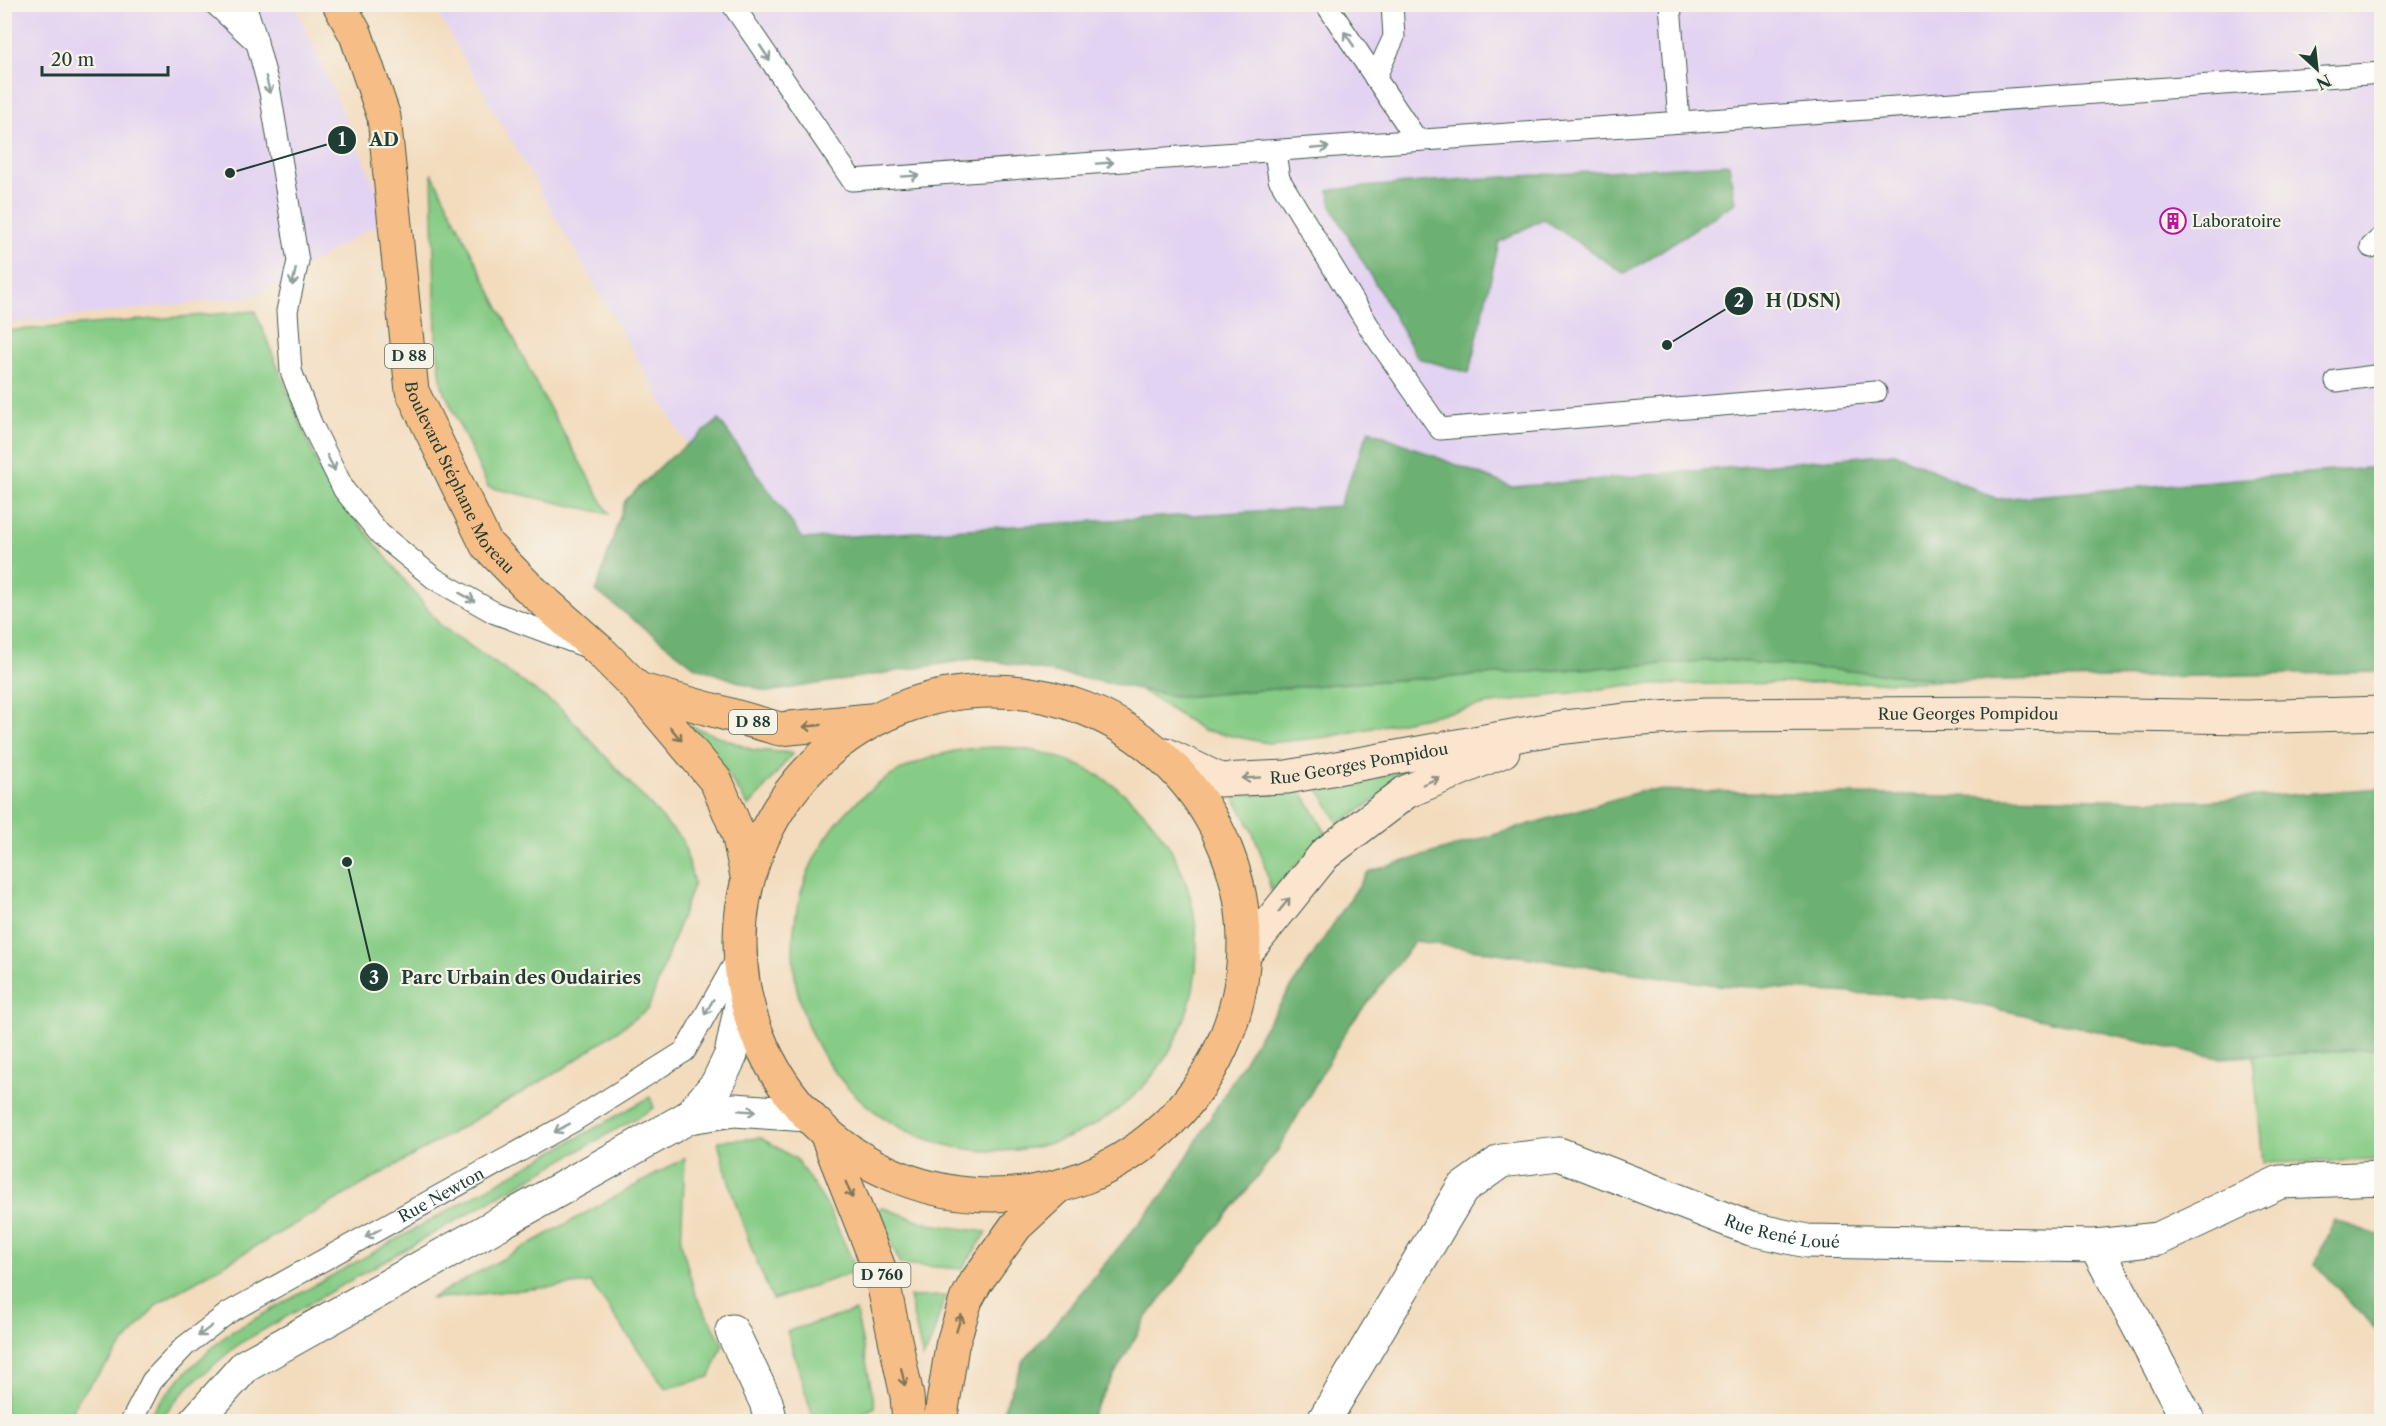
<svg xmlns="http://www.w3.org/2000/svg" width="2386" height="1426" font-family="'Libre Caslon Text',serif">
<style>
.built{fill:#e3d3f2}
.green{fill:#87cc86;stroke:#53845d;stroke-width:1.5}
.forest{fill:#6db073;stroke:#467654;stroke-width:1.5}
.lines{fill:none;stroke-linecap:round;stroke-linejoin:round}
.service-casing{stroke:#3f5549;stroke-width:23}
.minor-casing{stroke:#3f5549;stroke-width:35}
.secondary-casing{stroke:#3f5549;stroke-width:35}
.primary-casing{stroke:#3f5549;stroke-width:35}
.service{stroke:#fff;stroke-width:21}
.minor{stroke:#fff;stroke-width:33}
.secondary{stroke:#fbe5cf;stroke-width:33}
.primary{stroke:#f6be86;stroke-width:33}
.oneway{stroke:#8f9e9a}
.oneway2{stroke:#807759}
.oneway3{stroke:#8d9182}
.labels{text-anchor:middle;stroke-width:4.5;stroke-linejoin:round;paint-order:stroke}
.shield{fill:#f7f3e8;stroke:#60746a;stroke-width:1.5}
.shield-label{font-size:15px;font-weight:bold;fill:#1f3d34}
.poi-label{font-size:16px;fill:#1f3d34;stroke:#f7f3e8;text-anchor:start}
.street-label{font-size:16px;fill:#1f3d34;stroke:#f7f3e8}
.leader{fill:none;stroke:#1f3d34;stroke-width:2}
.callout-dot{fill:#1f3d34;stroke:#f7f3e8;stroke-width:2}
.mark-label{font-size:18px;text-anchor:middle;font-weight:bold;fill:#fff}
.callout-label{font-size:18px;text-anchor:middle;font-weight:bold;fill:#1f3d34;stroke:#f7f3e8;stroke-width:4.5;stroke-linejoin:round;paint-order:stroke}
</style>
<rect width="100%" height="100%" fill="#f7f3e8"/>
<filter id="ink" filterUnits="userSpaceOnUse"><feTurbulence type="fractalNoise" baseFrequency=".0167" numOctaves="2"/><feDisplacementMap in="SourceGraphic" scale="12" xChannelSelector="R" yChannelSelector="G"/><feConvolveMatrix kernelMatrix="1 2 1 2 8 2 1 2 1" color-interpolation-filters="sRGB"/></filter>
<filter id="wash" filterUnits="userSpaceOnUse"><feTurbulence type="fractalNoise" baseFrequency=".008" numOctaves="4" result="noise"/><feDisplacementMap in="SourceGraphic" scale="24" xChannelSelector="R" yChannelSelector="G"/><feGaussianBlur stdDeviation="1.35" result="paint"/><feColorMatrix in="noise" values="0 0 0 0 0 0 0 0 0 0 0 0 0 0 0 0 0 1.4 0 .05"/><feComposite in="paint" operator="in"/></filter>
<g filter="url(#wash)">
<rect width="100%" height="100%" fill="#f3dcbe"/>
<g class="built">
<path d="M4 5H295L389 217 256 296 5 324Z"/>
<path d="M433 5H2381V638L753 559Z"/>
</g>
<g class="green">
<path d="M432 173 541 393 609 514 488 487 442 386 436 338Z"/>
<path d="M255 311 323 478 441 626 563 710 683 841 694 883 648 1009 564 1068 158 1303 77 1400 70 1421 5 1422V331Z"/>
<path d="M1724 660 1963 681 1629 685 1485 705 1327 737 1268 743 1202 730 1141 690 1180 697 1334 684Z"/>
<path d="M689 725 753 750 793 753 749 807 729 776Z"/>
<circle cx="995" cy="949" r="202"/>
<path d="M1404 771 1408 779 1339 824 1319 789Z"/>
<path d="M1302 792 1327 835 1271 891C1263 854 1253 828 1233 796Z"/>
<path d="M2381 1048V1160L2263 1163 2253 1056Z"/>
<path d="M650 1097 654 1108 240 1343 189 1386 158 1421H144L182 1376 226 1335Z"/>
<path d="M761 1138 796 1159 828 1207 857 1271 773 1300C750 1248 731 1196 718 1141Z"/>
<path d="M685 1158 681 1243 695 1294 723 1344 710 1377 666 1389 591 1283 430 1299Z"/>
<path d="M881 1207 929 1224 987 1232 962 1269 900 1264 878 1211Z"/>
<path d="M945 1296 931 1342 923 1358 909 1297Z"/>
<path d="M856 1311 875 1407 849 1421H814L787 1331Z"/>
</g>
<g class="forest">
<path d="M1729 164 1735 203 1625 274 1543 219 1499 242 1469 373 1418 358 1332 208 1329 190 1434 181Z"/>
<path d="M719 420 803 539 1339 506 1369 430 1512 487 1895 453 1997 499 2381 467V672L1963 681 1724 660 1334 684 1180 697 979 658 767 692 694 666 596 591 625 501 666 461Z"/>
<path d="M2381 788V1048L2219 1058 1952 999 1717 985 1415 941 1348 1028 1278 1150 1147 1317 1088 1421H999L1023 1362 1169 1187 1259 1036 1368 872 1645 790 2205 801Z"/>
<path d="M2334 1220 2381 1236V1335L2315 1264Z"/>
</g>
</g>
<g filter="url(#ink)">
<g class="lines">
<g class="service-casing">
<g id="service">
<path d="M215 4 257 43 270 92 298 261 287 311 291 371 311 423 344 490 380 534 435 579 495 613 584 646"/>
<path d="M245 4 257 41"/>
<path d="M732 4 852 180 2382 73"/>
<path d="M1326 4 1417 140"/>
<path d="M1670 4 1679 122"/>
<path d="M1375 78 1394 37 1392 4"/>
<path d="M1275 152 1279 179 1373 333 1440 429 1876 392"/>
<path d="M2371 247 2382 237"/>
<path d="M2336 381 2382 375"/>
<path id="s1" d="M131 1422 152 1381 185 1346 228 1313 572 1122 685 1051 738 957"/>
</g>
</g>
<g class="minor-casing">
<g id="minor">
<path d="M689 1117 717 1084 731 1055 743 995"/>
<path d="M2096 1246 2189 1422"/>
<path d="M732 1331 766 1402 771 1422"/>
<path d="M195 1422 245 1366 689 1117 734 1110 808 1115"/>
<path id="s2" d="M1323 1422 1462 1189 1501 1161 1559 1154 1751 1229 1807 1241 2096 1246 2158 1239 2280 1182 2382 1178"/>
</g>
</g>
<g class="secondary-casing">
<g id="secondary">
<path id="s3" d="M1165 754 1220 780 1287 777 1557 728 1627 720 1706 715 2012 713 2246 717 2382 713"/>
<path d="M1247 951 1325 854 1406 792 1503 751"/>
</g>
</g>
<g class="primary-casing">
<g id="primary">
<path id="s4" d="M339 4 356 35 384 117 412 391 486 544 527 586 600 651 638 689 716 781 738 833 747 876"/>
<path d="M638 689 780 729 870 720"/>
<circle cx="992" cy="943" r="252"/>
<path d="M827 1136 881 1273 907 1396 909 1422"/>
<path d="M940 1422 952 1346 966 1300 976 1282 1016 1226 1056 1189"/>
</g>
</g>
<use href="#service" class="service"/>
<use href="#minor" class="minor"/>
<use href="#secondary" class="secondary"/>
<use href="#primary" class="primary"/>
</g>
<defs><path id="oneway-shaft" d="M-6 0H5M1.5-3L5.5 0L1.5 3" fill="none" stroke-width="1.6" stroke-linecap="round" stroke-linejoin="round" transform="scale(1.5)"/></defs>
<g class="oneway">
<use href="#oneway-shaft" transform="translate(1349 39) rotate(-124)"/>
<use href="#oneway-shaft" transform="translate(765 53) rotate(56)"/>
<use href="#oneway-shaft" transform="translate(268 85) rotate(76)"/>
<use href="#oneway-shaft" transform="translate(1320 148) rotate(-5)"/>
<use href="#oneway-shaft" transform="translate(1105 163) rotate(-4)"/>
<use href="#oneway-shaft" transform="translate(910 176) rotate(-4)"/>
<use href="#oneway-shaft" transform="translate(294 277) rotate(102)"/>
<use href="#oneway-shaft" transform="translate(331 463) rotate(64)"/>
<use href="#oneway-shaft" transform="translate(467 597) rotate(29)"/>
<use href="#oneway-shaft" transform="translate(709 1007) rotate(120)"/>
<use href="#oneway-shaft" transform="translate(747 1111) rotate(4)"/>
<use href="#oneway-shaft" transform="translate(562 1128) rotate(151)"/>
<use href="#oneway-shaft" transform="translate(373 1233) rotate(151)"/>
<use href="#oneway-shaft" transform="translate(205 1331) rotate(143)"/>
</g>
<g class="oneway2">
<use href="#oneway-shaft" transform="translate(812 726) rotate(174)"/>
<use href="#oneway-shaft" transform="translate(676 734) rotate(50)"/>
<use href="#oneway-shaft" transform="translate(849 1190) rotate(68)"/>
<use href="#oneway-shaft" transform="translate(959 1323) rotate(-73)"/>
<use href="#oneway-shaft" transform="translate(903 1377) rotate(78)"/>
</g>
<g class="oneway3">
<use href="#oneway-shaft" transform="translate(1251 778) rotate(177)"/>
<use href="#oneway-shaft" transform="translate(1431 781) rotate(-23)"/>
<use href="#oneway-shaft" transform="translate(1284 905) rotate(-51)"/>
</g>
</g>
<defs>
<g id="building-ring" transform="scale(1.35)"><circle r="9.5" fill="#f7f3e8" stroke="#b5179e" stroke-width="1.5"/><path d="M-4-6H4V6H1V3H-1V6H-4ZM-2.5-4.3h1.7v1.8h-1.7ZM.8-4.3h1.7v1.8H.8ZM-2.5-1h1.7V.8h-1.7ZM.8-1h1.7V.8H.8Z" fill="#b5179e"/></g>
</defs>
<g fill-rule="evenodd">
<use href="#building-ring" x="2173" y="221"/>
</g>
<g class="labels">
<g class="shield">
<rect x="385" y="344" width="48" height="24" rx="4.5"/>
<rect x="729" y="710" width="48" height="24" rx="4.5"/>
<rect x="853.5" y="1263" width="57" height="24" rx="4.5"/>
</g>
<g class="shield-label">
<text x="409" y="361">D 88</text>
<text x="753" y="727">D 88</text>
<text x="882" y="1280">D 760</text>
</g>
<g class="poi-label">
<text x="2192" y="227">Laboratoire</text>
</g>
<g class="street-label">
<text dy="6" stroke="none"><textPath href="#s4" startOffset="496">Boulevard Stéphane Moreau</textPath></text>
<text dy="6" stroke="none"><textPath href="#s3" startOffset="814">Rue Georges Pompidou</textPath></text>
<text dy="6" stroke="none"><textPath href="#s3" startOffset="201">Rue Georges Pompidou</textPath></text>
<text dy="6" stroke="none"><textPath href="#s1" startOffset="392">Rue Newton</textPath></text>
<text dy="6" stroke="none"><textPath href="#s2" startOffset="615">Rue René Loué</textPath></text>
</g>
</g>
<path class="leader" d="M230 173L342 140M1667 345L1739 301M347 862L374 977"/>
<g class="callout-dot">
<circle cx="230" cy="173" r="6"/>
<circle cx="1667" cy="345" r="6"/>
<circle cx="347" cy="862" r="6"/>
<circle cx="342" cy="140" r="15"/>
<circle cx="1739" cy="301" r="15"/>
<circle cx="374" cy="977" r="15"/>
</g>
<g class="mark-label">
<text x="342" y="146">1</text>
<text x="1739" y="307">2</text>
<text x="374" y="984">3</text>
</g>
<g class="callout-label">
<text x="384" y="146">AD</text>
<text x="1803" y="307">H (DSN)</text>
<text x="521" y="984">Parc Urbain des Oudairies</text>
</g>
<rect width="2386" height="1426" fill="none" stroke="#f7f3e8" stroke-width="24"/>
<g transform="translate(2317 69) rotate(153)" stroke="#f7f3e8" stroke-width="4.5" paint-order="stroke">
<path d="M0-4.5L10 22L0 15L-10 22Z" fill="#1f3d34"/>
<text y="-9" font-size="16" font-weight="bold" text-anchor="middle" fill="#1f3d34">N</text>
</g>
<path d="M42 66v9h126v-9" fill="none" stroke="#1f3d34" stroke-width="3"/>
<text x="51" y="66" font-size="18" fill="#1f3d34" stroke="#f7f3e8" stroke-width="4.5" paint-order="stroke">20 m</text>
</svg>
